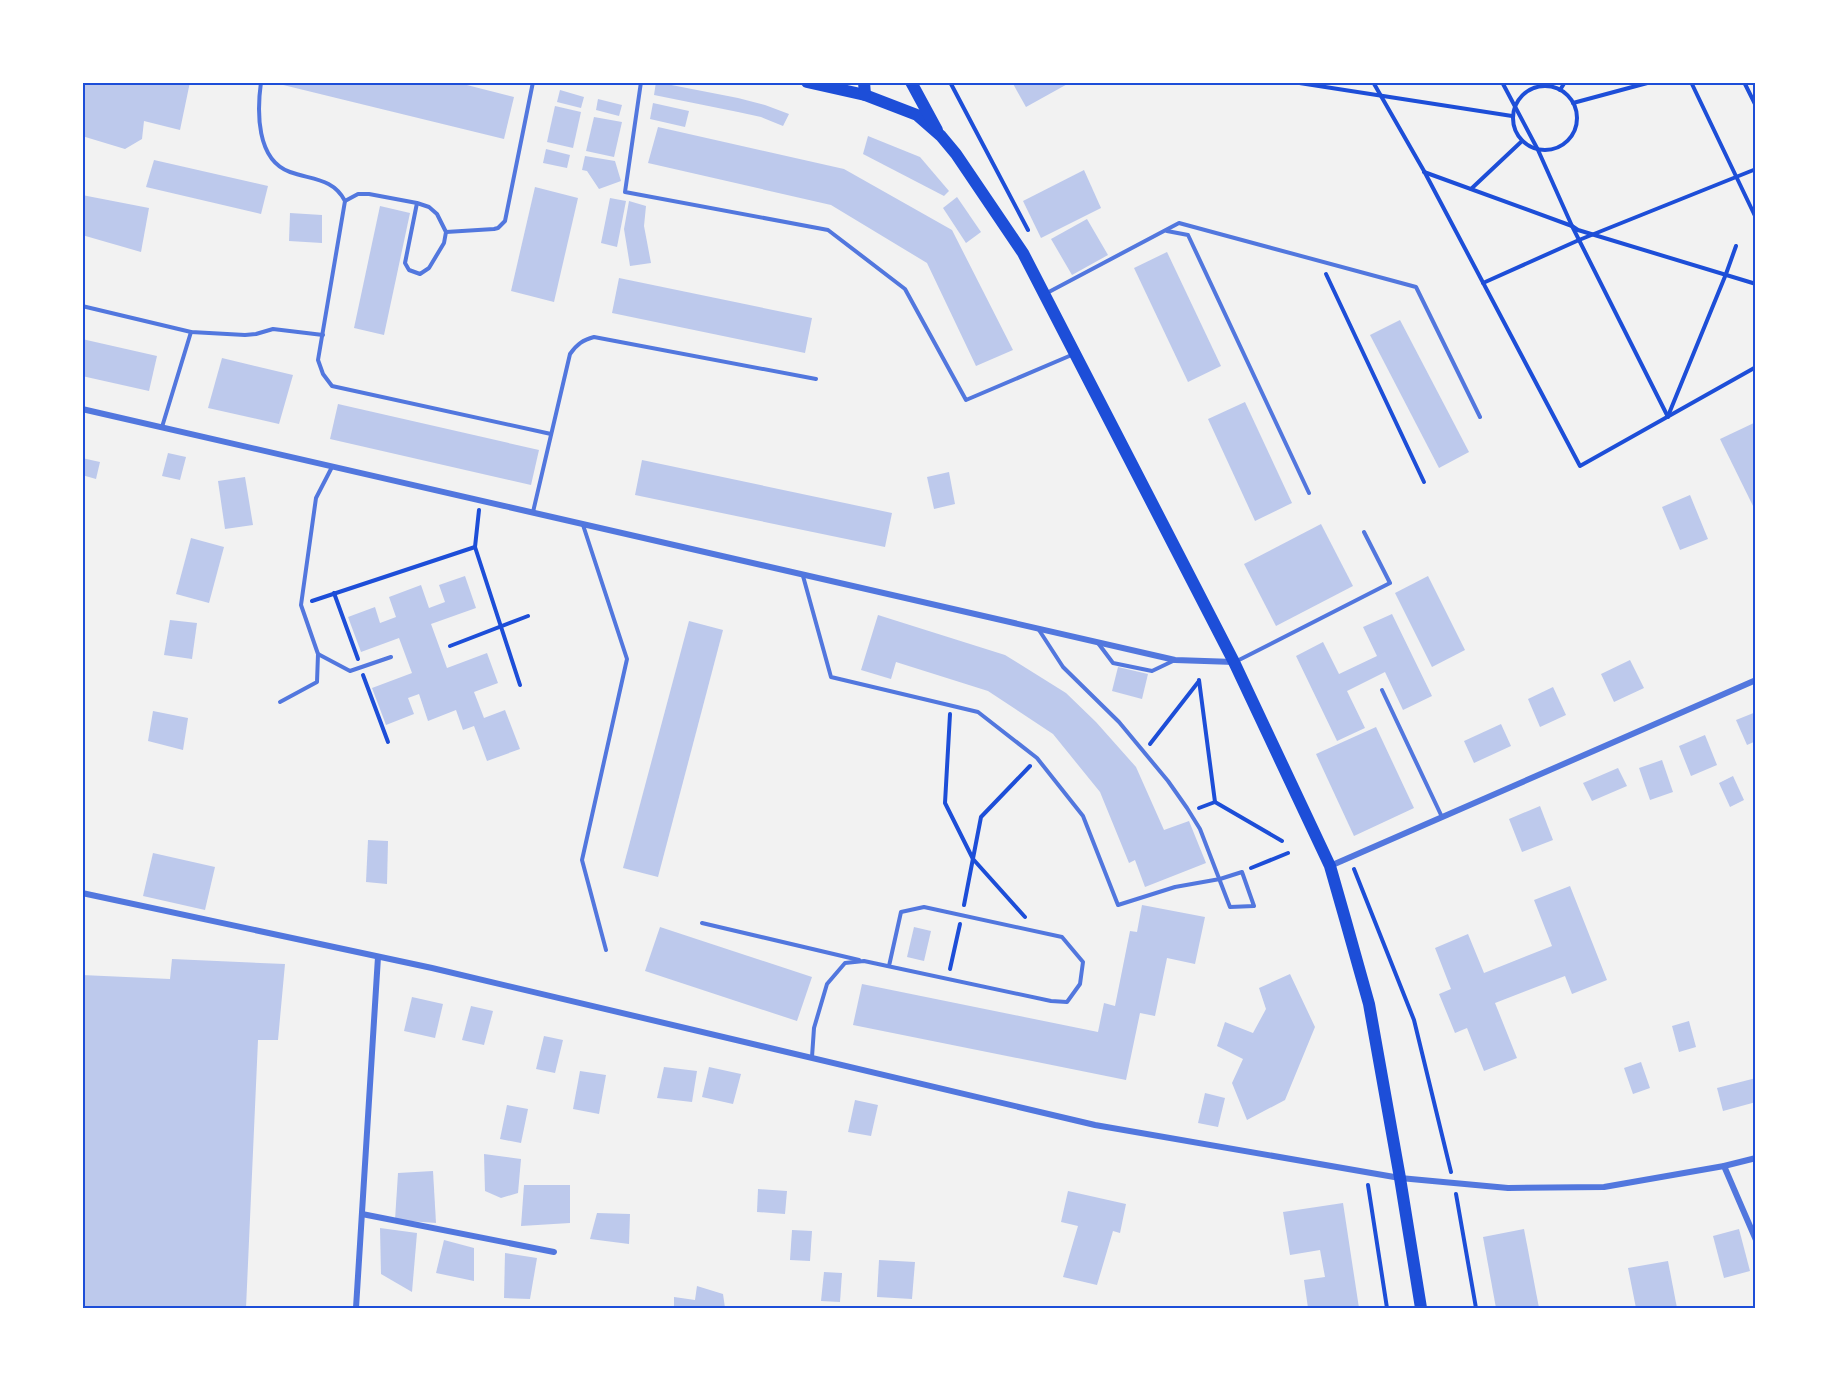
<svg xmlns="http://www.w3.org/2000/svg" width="1838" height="1391" font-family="'PT Sans',sans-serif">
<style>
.building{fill:#bdc9ec}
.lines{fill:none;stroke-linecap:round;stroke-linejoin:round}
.path{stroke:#1d4ed8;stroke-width:4}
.service{stroke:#5277de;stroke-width:4}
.minor{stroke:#5277de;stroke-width:6}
.primary{stroke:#1d4ed8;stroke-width:12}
.neatline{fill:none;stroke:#1d4ed8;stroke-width:2}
</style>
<rect width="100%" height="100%" fill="#f2f2f2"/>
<g class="building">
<path d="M82 82H190L180 130 144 121 142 139 125 149 82 136Z"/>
<path d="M271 82H455L514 97 504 139Z"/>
<path d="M656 82 738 98 765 105 789 114 783 126 761 117 738 112 654 95Z"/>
<path d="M1012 82H1071L1026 107Z"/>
<path d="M560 90 584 97 581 108 557 102Z"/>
<path d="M598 99 622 105 619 116 596 110Z"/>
<path d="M653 103 689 111 685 127 650 119Z"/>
<path d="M555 106 581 112 573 148 547 142Z"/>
<path d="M594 117 622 122 614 157 586 151Z"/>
<path d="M658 127 844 169 952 230 1013 350 976 366 927 263 831 205 648 163Z"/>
<path d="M868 136 920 157 949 191 944 196 863 154Z"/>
<path d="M546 149 570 155 567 168 543 163Z"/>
<path d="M585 156 615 161 621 181 599 189 587 171 582 170Z"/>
<path d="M154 160 268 186 261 214 146 187Z"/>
<path d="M1084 170 1101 208 1041 238 1023 201Z"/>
<path d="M535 187 578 198 554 302 511 291Z"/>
<path d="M82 195 149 208 141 252 82 235Z"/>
<path d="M957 197 981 232 966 243 943 208Z"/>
<path d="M610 198 626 201 617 247 601 243Z"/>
<path d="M629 201 646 206 644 226 651 263 630 266 624 229Z"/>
<path d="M380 206 410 213 384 335 354 328Z"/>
<path d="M290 213 322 215V243L289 241Z"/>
<path d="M1087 219 1108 255 1072 275 1051 239Z"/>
<path d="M1167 252 1221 366 1188 382 1134 268Z"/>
<path d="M619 278 812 318 805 353 612 313Z"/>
<path d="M1400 320 1469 452 1439 468 1370 335Z"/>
<path d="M82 339 157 356 149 391 82 376Z"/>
<path d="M222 358 293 375 279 424 208 408Z"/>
<path d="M1245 402 1292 503 1255 521 1208 419Z"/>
<path d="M338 404 539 450 531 485 330 439Z"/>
<path d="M1756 422V512L1720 439Z"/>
<path d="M168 453 186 457 180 480 162 476Z"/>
<path d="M82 458 100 462 96 479 82 475Z"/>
<path d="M642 460 892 513 885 547 635 495Z"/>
<path d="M949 472 955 504 934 509 927 477Z"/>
<path d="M245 477 253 525 225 529 218 481Z"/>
<path d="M1690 495 1708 539 1680 550 1662 507Z"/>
<path d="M1321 524 1353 586 1276 626 1244 564Z"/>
<path d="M191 538 224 547 209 603 176 594Z"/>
<path d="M465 576 476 608 431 624 447 668 487 653 498 683 474 692 484 718 505 710 520 749 487 761 474 726 463 730 456 710 428 721 419 694 408 698 414 714 386 725 372 688 412 673 399 638 361 652 348 617 375 607 380 623 396 617 389 597 421 585 429 608 445 602 439 585Z"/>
<path d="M1428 576 1465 650 1432 667 1395 593Z"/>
<path d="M1392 614 1432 696 1403 710 1385 672 1347 691 1365 728 1337 741 1296 656 1323 642 1339 674 1377 656 1363 627Z"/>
<path d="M878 615 1005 655 1066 693 1096 722 1136 767 1164 830 1189 821 1206 863 1145 887 1135 860 1129 863 1100 792 1053 734 988 691 896 662 891 679 861 670Z"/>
<path d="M170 620 197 623 192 659 164 655Z"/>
<path d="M689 621 723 630 658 877 623 868Z"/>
<path d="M1630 660 1644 688 1614 702 1601 674Z"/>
<path d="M1118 667 1148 674 1142 699 1112 691Z"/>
<path d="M1553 687 1566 715 1540 727 1528 699Z"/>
<path d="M153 711 188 718 183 750 148 741Z"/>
<path d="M1756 712V741L1747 745 1736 720Z"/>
<path d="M1501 724 1511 746 1474 763 1464 741Z"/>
<path d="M1376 727 1414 808 1354 836 1316 754Z"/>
<path d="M1705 735 1717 765 1691 776 1679 746Z"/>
<path d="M1662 760 1673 792 1650 800 1639 768Z"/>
<path d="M1618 768 1627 786 1592 801 1583 783Z"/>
<path d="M1733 776 1744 800 1730 807 1719 783Z"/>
<path d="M1540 806 1553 840 1522 852 1509 819Z"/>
<path d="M368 840 388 841 387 884 366 882Z"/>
<path d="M153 853 215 867 205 910 143 896Z"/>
<path d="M1570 886 1607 980 1572 994 1565 976 1495 1003 1517 1058 1484 1071 1467 1028 1455 1033 1439 994 1451 989 1435 948 1468 934 1484 973 1552 946 1534 900Z"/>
<path d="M1142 905 1205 917 1195 964 1167 958 1155 1016 1140 1013 1126 1080 853 1025 862 984 1098 1032 1104 1003 1115 1006 1130 931 1137 932Z"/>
<path d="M660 927 812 977 797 1021 645 971Z"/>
<path d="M914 927 931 931 924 961 907 957Z"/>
<path d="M172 959 285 964 278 1040H258L246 1308H82V975L170 979Z"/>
<path d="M1290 974 1315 1027 1285 1100 1247 1120 1232 1083 1243 1059 1217 1046 1225 1022 1253 1033 1266 1009 1259 988Z"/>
<path d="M412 997 443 1004 435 1038 404 1031Z"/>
<path d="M471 1006 493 1011 484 1045 462 1040Z"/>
<path d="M1689 1021 1696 1047 1679 1052 1672 1026Z"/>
<path d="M544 1036 563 1040 555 1073 536 1069Z"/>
<path d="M1641 1062 1650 1088 1633 1094 1624 1068Z"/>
<path d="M664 1067 697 1071 692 1102 657 1098Z"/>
<path d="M709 1067 741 1074 733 1104 702 1097Z"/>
<path d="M580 1071 606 1075 599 1114 573 1109Z"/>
<path d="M1756 1078V1102L1723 1111 1717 1088Z"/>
<path d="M1205 1093 1225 1098 1218 1127 1198 1123Z"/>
<path d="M855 1100 878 1105 871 1136 848 1132Z"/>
<path d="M507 1105 528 1109 521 1143 500 1139Z"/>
<path d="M484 1154 521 1159 518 1193 501 1198 485 1191Z"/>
<path d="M433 1171 436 1223 395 1220 398 1173Z"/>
<path d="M524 1185H570V1223L521 1226Z"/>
<path d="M758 1189 787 1191 785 1214 757 1212Z"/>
<path d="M1068 1191 1126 1204 1120 1233 1113 1231 1097 1285 1063 1277 1078 1226 1061 1222Z"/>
<path d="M1343 1203 1359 1308H1308L1304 1280 1325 1277 1320 1250 1290 1255 1283 1212Z"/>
<path d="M597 1213 630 1214 629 1244 590 1239Z"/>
<path d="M380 1228 417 1233 412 1292 381 1274Z"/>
<path d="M1524 1229 1539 1308H1496L1483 1237Z"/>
<path d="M1739 1229 1750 1271 1724 1278 1713 1236Z"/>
<path d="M792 1230 812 1231 810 1261 790 1260Z"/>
<path d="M444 1240 474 1248V1281L436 1273Z"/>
<path d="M505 1253 537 1258 530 1299 504 1298Z"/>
<path d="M879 1260 915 1262 912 1299 877 1297Z"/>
<path d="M1668 1261 1677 1308H1636L1628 1268Z"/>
<path d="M824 1272 842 1273 840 1302 821 1301Z"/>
<path d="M697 1286 723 1294 725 1308H674V1297L695 1300Z"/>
</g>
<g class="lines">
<g class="path">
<path d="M950 82 1028 230"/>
<path d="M1293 82 1512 116"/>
<path d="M1373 82 1424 171 1580 466 1756 367"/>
<path d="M1502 82 1538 150 1572 226 1668 417"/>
<path d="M1691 82 1756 218"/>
<path d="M1744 82 1756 106"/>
<circle cx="1545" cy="118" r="32"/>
<path d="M1560 90 1565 82"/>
<path d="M1573 103 1651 82"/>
<path d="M1424 172 1572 226 1578 230 1756 284"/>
<path d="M1471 189 1522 141"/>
<path d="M1326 274 1424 482"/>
<path d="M1483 283 1579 240 1756 169"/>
<path d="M1668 416 1726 274 1736 246"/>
<path d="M475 547 520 685"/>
<path d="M334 593 358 659"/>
<path d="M312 601 475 547 479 510"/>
<path d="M450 646 528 616"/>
<path d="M363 675 388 742"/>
<path d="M1199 680 1215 802 1282 841"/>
<path d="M950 714 945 803 973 859 1025 917"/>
<path d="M1150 744 1199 681"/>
<path d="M1199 808 1215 802"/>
<path d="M1251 868 1288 853"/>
<path d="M1354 869 1414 1020 1451 1172"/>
<path d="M964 905 981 817 1030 766"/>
<path d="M950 969 960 924"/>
<path d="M1368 1185 1387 1308"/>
<path d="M1456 1194 1476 1308"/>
</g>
<g class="service">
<path d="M261 82C257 111 256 160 290 172 312 180 333 178 345 201L318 360 323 374 332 386 551 434"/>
<path d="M641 82 625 192 828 230 905 289 966 400 1074 354"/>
<path d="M345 201 358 194H369L417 203 429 207 437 214 446 232 444 243 429 268 420 274 409 270 405 263 417 203"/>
<path d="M1167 231 1188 235 1309 493"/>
<path d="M446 232 494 229 498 228 505 221 533 82"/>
<path d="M1045 294 1179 223 1416 287 1480 417"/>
<path d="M82 306 191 332 245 335 256 334 273 329 323 335"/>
<path d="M162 427 191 332"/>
<path d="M332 467 316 498 301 605 318 654 350 671 391 657"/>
<path d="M533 512 570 354C577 344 583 340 594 337L816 379"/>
<path d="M583 525 627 659 582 860 606 950"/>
<path d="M803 576 831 677 978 712 1037 758 1083 816 1118 905 1175 887 1220 879 1242 872 1254 906 1230 907 1200 829 1187 808 1168 781 1119 722 1063 667 1039 630"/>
<path d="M1098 643 1113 663 1152 671 1175 660"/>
<path d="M1237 661 1390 583 1364 532"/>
<path d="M1382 690 1442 817"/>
<path d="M280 702 317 682 318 654"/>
<path d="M702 923 859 960"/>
<path d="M812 1057 814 1028 827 984 845 963 864 961 1051 1001 1067 1002 1080 984 1083 962 1062 937 924 907 901 912 889 966"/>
</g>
<g class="minor">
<path d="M82 409 1175 660 1234 662"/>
<path d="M1330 866 1756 680"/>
<path d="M82 893 432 968 1095 1125 1400 1178 1508 1188 1604 1187 1724 1166 1756 1158"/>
<path d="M1724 1166 1756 1240"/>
<path d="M362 1214 554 1252"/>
<path d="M356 1308 378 957"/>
</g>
<g class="primary">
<path d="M807 82 865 95 917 115 941 136 956 154 1023 253 1234 662 1330 866 1346 922 1369 1004 1400 1178 1421 1308"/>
<path d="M864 82 865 95"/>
<path d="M911 82 937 130"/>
</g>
</g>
<rect width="1838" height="1391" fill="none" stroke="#ffffff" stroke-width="168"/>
<rect x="84" y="84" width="1670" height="1223" class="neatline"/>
</svg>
